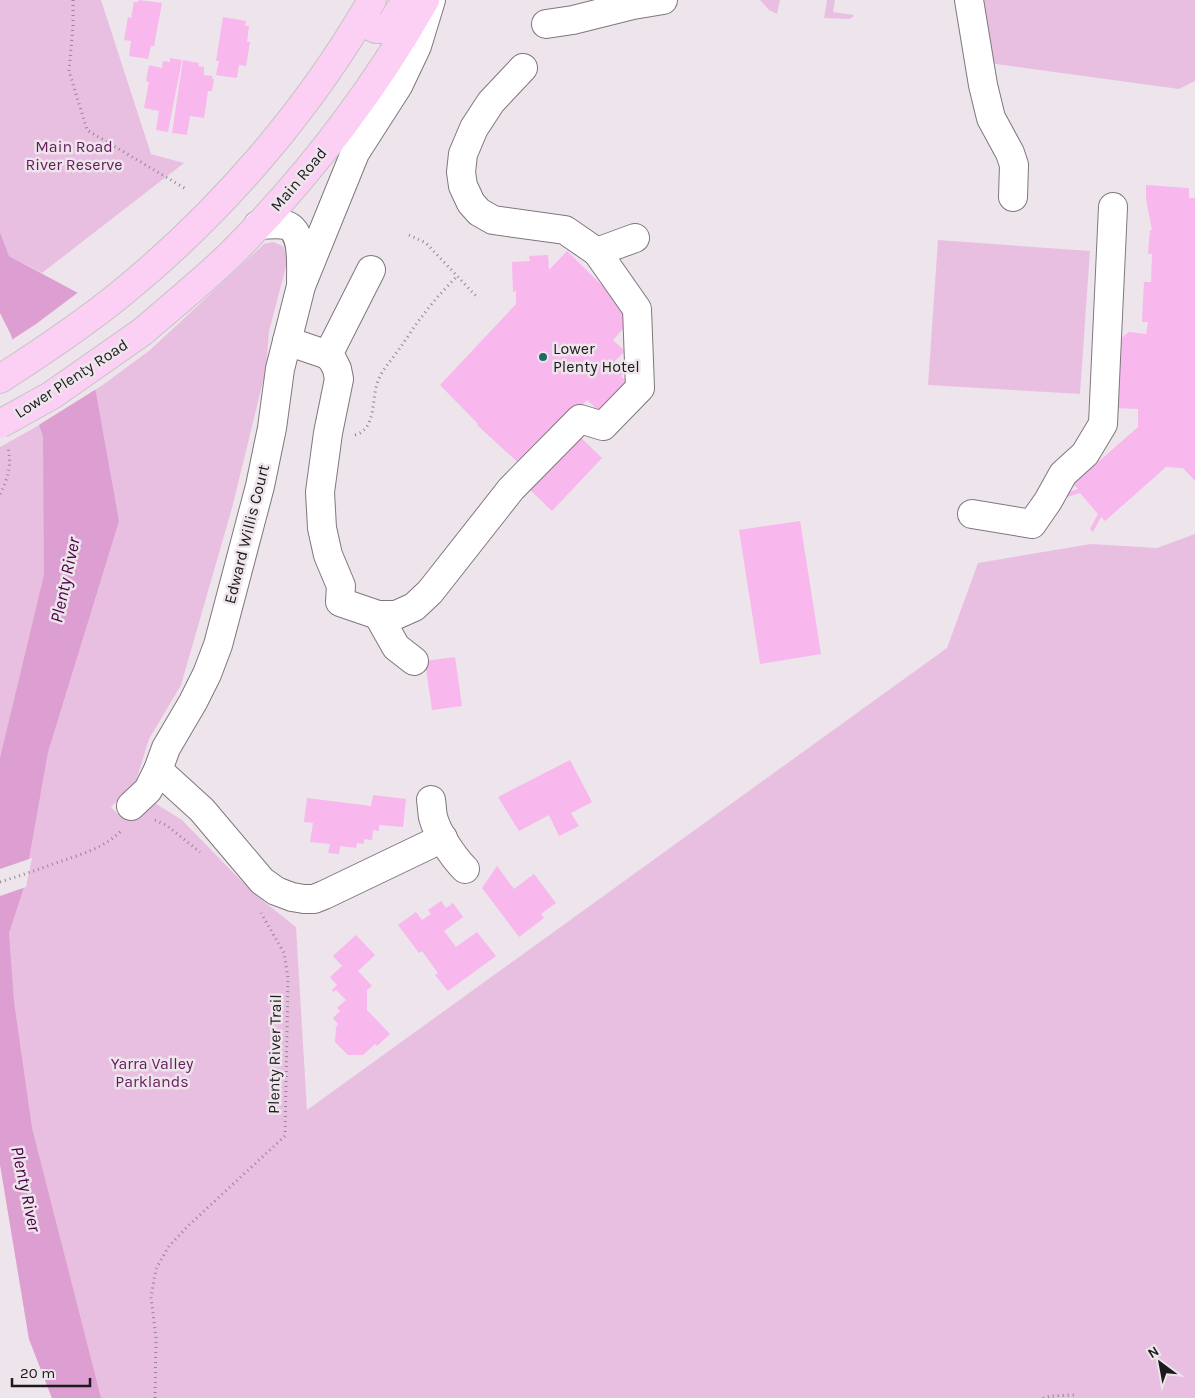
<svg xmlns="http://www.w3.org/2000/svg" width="1195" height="1398" font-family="Karla,sans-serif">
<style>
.green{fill:#e9bfe1}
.water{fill:#dd9ed2}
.pier{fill:#ede5eb}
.building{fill:#f8b7ed}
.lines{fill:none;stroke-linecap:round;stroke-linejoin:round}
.minor-casing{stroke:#7e777d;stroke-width:30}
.major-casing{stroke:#c4c3c4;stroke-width:30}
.path{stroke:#8e898d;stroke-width:3;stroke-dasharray:1 4;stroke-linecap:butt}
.minor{stroke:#fff;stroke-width:28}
.major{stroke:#fbd0f4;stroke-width:28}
.major-bridge-casing{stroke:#c4c3c4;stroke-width:30;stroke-linecap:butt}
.major-bridge{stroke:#fbd0f4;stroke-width:28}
.poi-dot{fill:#236b61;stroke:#ede5eb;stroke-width:2}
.labels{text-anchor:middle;stroke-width:5;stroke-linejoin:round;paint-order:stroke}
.park-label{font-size:16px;fill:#641b5c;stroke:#ede5eb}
.street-label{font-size:16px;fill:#1d1a1c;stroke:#ede5eb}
.poi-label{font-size:16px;fill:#1d1a1c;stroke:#ede5eb;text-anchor:start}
.water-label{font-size:18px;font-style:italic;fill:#4b0045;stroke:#ede5eb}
</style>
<rect width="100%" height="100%" fill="#ede5eb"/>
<g class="green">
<path d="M0 0H101L151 154 184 163 42 273 9 256 0 232Z"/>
<path d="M760 0H780L777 14 769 10Z"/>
<path d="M827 0H835L833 12 854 15 853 17 849 19 824 18Z"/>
<path d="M984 0H1195V81L1179 89 989 63Z"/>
<path d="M938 240 1090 251 1080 394 928 385Z"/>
<path d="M273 242 283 246 288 259 269 331 266 369 232 508 181 685 149 739 136 781 111 807 124 820 153 802 182 820 253 893 296 927 307 1110 947 648 978 563 1091 544 1157 548 1195 534V1398H52L29 1339 0 1164V447L57 415 104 384 150 350 264 244Z"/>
</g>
<path class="water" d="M0 232 9 256 78 293 119 521 48 752 24 887 9 933 14 1002 32 1128 101 1398H52L29 1339 0 1164V758L44 575 43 437 11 335 0 313Z"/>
<g class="pier">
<path d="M80 291 98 388 37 426 10 341 36 324Z"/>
<path d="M32 858 26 887 0 896V869Z"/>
</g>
<g class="building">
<path d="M139 0 162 3 154 46H151L148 59 129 56 131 41 124 40 128 17 131 18 134 2H138Z"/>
<path d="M223 17 246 21 245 26H249L247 42H250L246 66 239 65 237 78 216 75 219 61H216Z"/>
<path d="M170 58 182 60 168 132 156 130 159 111 144 108 149 82 146 81 149 65 162 68 163 61 170 62Z"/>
<path d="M183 60 199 63 198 66 204 67V75L212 76V79H214L212 91H208L204 118 190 116 187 135 172 133Z"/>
<path d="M1146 185 1189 188V198H1195V481L1183 468 1166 467 1105 521 1101 517 1093 532 1090 529 1098 514 1080 493 1064 498 1061 495 1078 489 1073 484 1138 427V409L1114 408 1119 340 1129 332 1146 334 1148 322H1142L1144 282H1151L1152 254H1148L1150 230H1152L1146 199Z"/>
<path d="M567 251 629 312 631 320 613 340 625 351 614 362 624 373 621 376 631 386 603 415 587 400 523 467 477 425 478 424 440 385 516 304V291L513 292 512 262 530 261 529 256 548 255 549 270Z"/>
<path d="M575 432 602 458 552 511 524 484Z"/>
<path d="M800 521 821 654 760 664 739 530Z"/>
<path d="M455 657 462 706 432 710 425 661Z"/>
<path d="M570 760 592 802 571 813 579 826 559 836 549 815 519 831 498 797Z"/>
<path d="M373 795 406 799 403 827 379 825V831L373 830 372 840 364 839V844L357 843 356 848 340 846 339 854 328 853 330 844 310 842 313 823 304 822 307 798 371 806Z"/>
<path d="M497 866 514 889 534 874 556 903 541 914 544 918 519 937 482 888Z"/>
<path d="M441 901 446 908 453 903 463 917 444 931 456 947 477 932 496 956 448 991 435 975 438 973 422 951 419 953 398 925 416 912 422 920 431 914 428 910Z"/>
<path d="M356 935 375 955 358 971 372 986 367 990V1010L390 1034 377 1046 375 1044 363 1055H348L335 1042 336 1027 338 1024 333 1018 340 1011 337 1008 346 1000 336 990 333 992 332 990 337 985 330 977 342 966 333 956Z"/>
</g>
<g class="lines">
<g class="minor-casing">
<g id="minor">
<path d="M431 0 417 46 398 86 355 153 301 286 280 369 272 428 260 486 218 645 207 674 193 702 166 748 158 770 202 810 262 881 276 891 292 897 304 899H314L324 895 443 838"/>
<path d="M969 0 983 85 991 118 1010 153 1014 165 1013 197"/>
<path d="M546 24 573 20 633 5 663 0"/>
<path d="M523 68 491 102 474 128 463 154 461 172 463 186 471 203 479 212 493 220 565 230 597 252 635 238"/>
<path d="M258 225C267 225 277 223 286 225 304 231 301 266 301 280"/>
<path d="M287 341 328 355 371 270"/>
<path d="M328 355 333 361 337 369 339 379 328 433 320 492 322 528 328 555 341 586 340 602 378 615H396L414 607 430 592 511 489 580 419 603 426 640 388 637 309 597 252"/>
<path d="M972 514 1032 524 1048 501 1063 474 1085 454 1103 424 1113 207"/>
<path d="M378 615 396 647 414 661"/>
<path d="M431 800C432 806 432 812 433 817 437 833 453 857 465 869"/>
<path d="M131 806 148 790 158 770"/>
</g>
</g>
<g class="major-casing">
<g id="major">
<path d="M360 21 376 29H384L390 26 399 11 410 0"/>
<path d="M142 332C171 307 202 282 230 255 306 179 372 93 425 0"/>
<path d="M0 379C42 352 84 324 123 292 221 212 309 110 372 0"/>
</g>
</g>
<g class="path">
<path d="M73 0V26L69 71 87 130 186 189"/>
<path d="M409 235 426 243 476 296"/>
<path d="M355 435C377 429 371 398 378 381 382 370 390 362 397 352 406 340 414 326 424 314 434 300 446 288 457 276"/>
<path d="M0 494C8 479 12 464 8 447"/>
<path d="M155 820 166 825 200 852"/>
<path d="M0 882C19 876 37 870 56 863 79 855 105 848 122 830"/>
<path d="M155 1398 156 1338 151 1297 156 1269 169 1246 190 1224 285 1136 288 978 284 953 261 913"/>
<path d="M1043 1398 1050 1396 1074 1395 1076 1398"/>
</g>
<use href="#minor" class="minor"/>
<use href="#major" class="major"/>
<g class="major-bridge-casing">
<path id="major-bridge" d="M0 424 52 395 142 332"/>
</g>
<use href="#major-bridge" class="major-bridge"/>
</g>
<circle class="poi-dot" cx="543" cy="357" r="5"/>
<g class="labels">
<g class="park-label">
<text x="74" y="152">Main Road<tspan x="74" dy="18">River Reserve</tspan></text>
<text x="152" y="1069">Yarra Valley<tspan x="152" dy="18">Parklands</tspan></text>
</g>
<g class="street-label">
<text transform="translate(298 179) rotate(-50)" y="6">Main Road</text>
<text transform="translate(71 378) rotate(-33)" y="6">Lower Plenty Road</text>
<text transform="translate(246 534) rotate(-76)" y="6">Edward Willis Court</text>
<text transform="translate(274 1054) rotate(-89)" y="6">Plenty River Trail</text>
</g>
<g class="poi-label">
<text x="553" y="354">Lower<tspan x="553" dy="18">Plenty Hotel</tspan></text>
</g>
<g class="water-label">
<text transform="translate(65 580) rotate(-78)" y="6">Plenty River</text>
<text transform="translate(26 1189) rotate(78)" y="6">Plenty River</text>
</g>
</g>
<g transform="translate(1160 1363) rotate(328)" stroke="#ede5eb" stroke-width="4" paint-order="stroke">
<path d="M0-4L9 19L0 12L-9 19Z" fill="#1d1a1c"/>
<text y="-8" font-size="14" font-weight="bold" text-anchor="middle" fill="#1d1a1c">N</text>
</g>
<path d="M12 1378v8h78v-8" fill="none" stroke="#1d1a1c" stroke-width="2.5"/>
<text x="20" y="1378" font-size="15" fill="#1d1a1c" stroke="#ede5eb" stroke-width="4" paint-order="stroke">20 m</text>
</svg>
